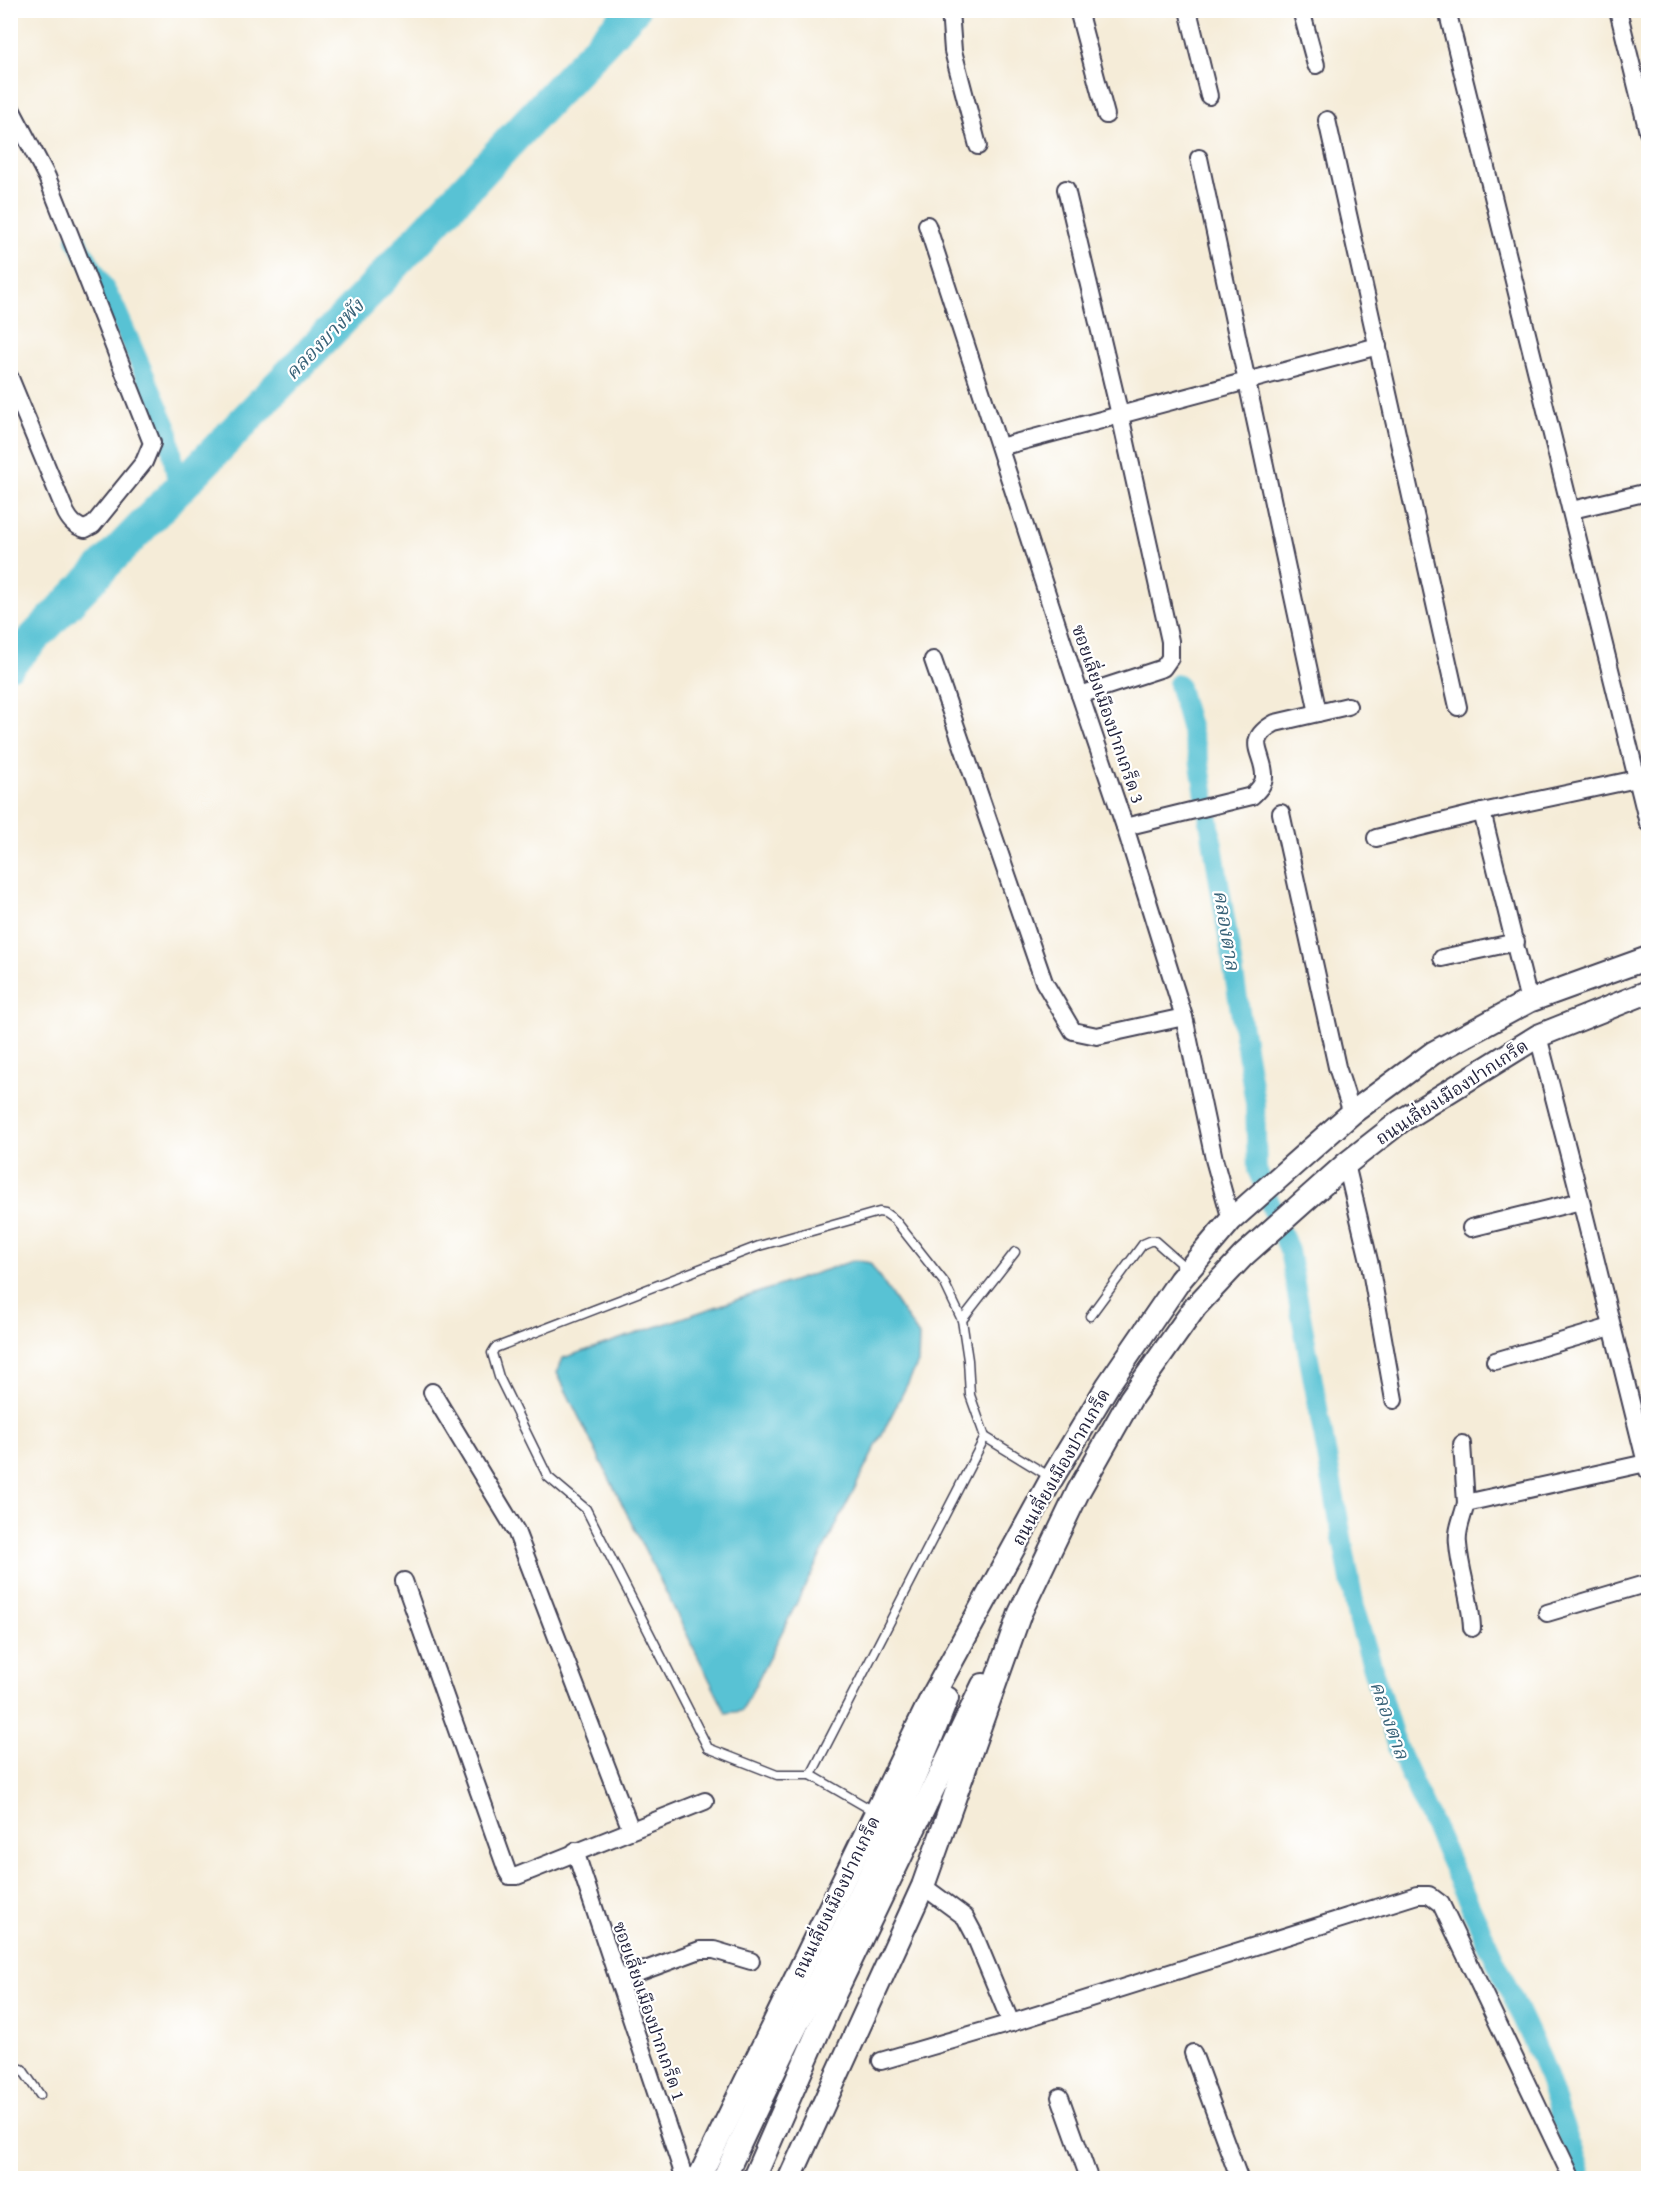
<svg xmlns="http://www.w3.org/2000/svg" width="1659" height="2189" font-family="'Gentium Book Plus','Noto Serif Thai',serif">
<style>
.water{fill:#58c2d4;stroke:#3d7288;stroke-width:1.5}
.lines{fill:none;stroke-linecap:round;stroke-linejoin:round}
.canal{stroke:#58c2d4;stroke-width:20}
.river{stroke:#58c2d4;stroke-width:33}
.lane-casing{stroke:#424053;stroke-width:11}
.street-casing{stroke:#424053;stroke-width:20}
.secondary-casing{stroke:#424053;stroke-width:26}
.lane{stroke:#fff;stroke-width:8}
.street{stroke:#fff;stroke-width:16}
.secondary{stroke:#fff;stroke-width:22}
.labels{text-anchor:middle;stroke-width:4.5;stroke-linejoin:round;paint-order:stroke}
.street-label{font-size:18px;fill:#22223b;stroke:#fff}
.water-label{font-size:20px;font-style:italic;fill:#386278;stroke:#fff}
</style>
<rect width="100%" height="100%" fill="#fff"/>
<filter id="ink" filterUnits="userSpaceOnUse"><feTurbulence type="fractalNoise" baseFrequency=".0167" numOctaves="2"/><feDisplacementMap in="SourceGraphic" scale="12" xChannelSelector="R" yChannelSelector="G"/><feConvolveMatrix kernelMatrix="1 2 1 2 8 2 1 2 1" color-interpolation-filters="sRGB"/></filter>
<filter id="wash" filterUnits="userSpaceOnUse"><feTurbulence type="fractalNoise" baseFrequency=".008" numOctaves="4" result="noise"/><feDisplacementMap in="SourceGraphic" scale="24" xChannelSelector="R" yChannelSelector="G"/><feGaussianBlur stdDeviation="1.35" result="paint"/><feColorMatrix in="noise" values="0 0 0 0 0 0 0 0 0 0 0 0 0 0 0 0 0 1.4 0 .05"/><feComposite in="paint" operator="in"/></filter>
<g filter="url(#wash)">
<rect width="100%" height="100%" fill="#f5ecd8"/>
<path class="water" d="M855 1260 870 1263 919 1336 918 1363 742 1711 726 1713 557 1373 563 1358Z"/>
<g class="lines">
<g class="canal">
<path d="M76 239 115 307 168 429 178 488"/>
<path d="M1178 684 1199 759 1255 1103 1257 1170 1261 1179"/>
<path d="M1269 1201 1274 1214"/>
<path d="M1283 1235 1289 1251 1356 1613 1397 1747 1540 2057 1582 2178"/>
</g>
<path class="river" d="M10 663 368 293 633 10"/>
</g>
</g>
<g filter="url(#ink)">
<g class="lines">
<g class="lane-casing">
<g id="lane">
<path d="M1090 1316 1143 1244 1150 1241H1155L1188 1270"/>
<path d="M962 1320 1015 1252"/>
<path d="M811 1775 985 1437"/>
<path d="M875 1812 811 1775H777L708 1748 586 1509 548 1477 499 1377 492 1353 495 1348 759 1246 879 1212 885 1213 895 1220 944 1282 962 1320 968 1360 970 1395 985 1437 1052 1478"/>
<path d="M10 2068 22 2069 40 2095"/>
</g>
</g>
<g class="street-casing">
<g id="street">
<path d="M950 10 953 51 978 146"/>
<path d="M1078 10 1106 115"/>
<path d="M1188 10 1209 96"/>
<path d="M1301 10 1316 65"/>
<path d="M1447 10 1648 823"/>
<path d="M1618 10 1648 132"/>
<path d="M10 107 47 177 152 443 144 462 93 525 85 529C75 526 71 522 66 513L10 378"/>
<path d="M1327 120 1458 707"/>
<path d="M1199 158 1318 713"/>
<path d="M1066 189 1120 415 1170 641V658L1163 668 1080 695"/>
<path d="M927 225 1080 695 1125 827 1184 1017 1214 1159 1231 1220"/>
<path d="M1000 447 1378 346"/>
<path d="M1572 510 1648 492"/>
<path d="M933 660 1044 982 1073 1031 1097 1036 1184 1017"/>
<path d="M1482 812 1529 1001"/>
<path d="M1281 813 1337 1067 1352 1113"/>
<path d="M1125 827 1252 796C1257 791 1264 785 1264 777 1265 753 1242 741 1275 723L1348 706"/>
<path d="M1376 838 1482 812 1637 779"/>
<path d="M1442 958 1516 942"/>
<path d="M1538 1036 1581 1201 1648 1471"/>
<path d="M1346 1164 1370 1265 1394 1400"/>
<path d="M1471 1228 1581 1201"/>
<path d="M1495 1361 1611 1327"/>
<path d="M432 1392 516 1531 631 1830"/>
<path d="M1462 1444 1466 1503"/>
<path d="M404 1581 507 1871 510 1876H517L705 1801"/>
<path d="M1547 1613 1648 1583"/>
<path d="M1472 1628C1471 1599 1460 1572 1458 1544 1456 1530 1463 1517 1466 1503L1646 1463"/>
<path d="M575 1851 683 2173 693 2178"/>
<path d="M923 1886 965 1917 974 1934 1011 2023"/>
<path d="M618 1980 700 1950H714L751 1961"/>
<path d="M1193 2053 1239 2178"/>
<path d="M881 2061 1011 2023 1417 1895H1429L1441 1904 1568 2170 1571 2178"/>
<path d="M1060 2097 1089 2178"/>
</g>
</g>
<g class="secondary-casing">
<g id="secondary">
<path d="M699 2178 931 1699 1052 1478 1108 1385 1180 1280 1231 1220 1352 1113 1433 1053 1529 1001 1648 958"/>
<path d="M724 2178C796 2018 883 1863 947 1698"/>
<path d="M754 2178 835 1993 983 1685"/>
<path d="M790 2178 923 1886 1020 1613 1078 1492 1131 1398 1196 1306 1244 1255 1346 1164 1401 1121 1538 1036 1648 992"/>
</g>
</g>
<use href="#lane" class="lane"/>
<use href="#street" class="street"/>
<use href="#secondary" class="secondary"/>
</g>
</g>
<g class="labels">
<g class="street-label">
<text transform="translate(1108 714) rotate(71)" y="6">ซอยเลี่ยงเมืองปากเกร็ด 3</text>
<text transform="translate(1452 1092) rotate(-33)" y="6">ถนนเลี่ยงเมืองปากเกร็ด</text>
<text transform="translate(1061 1467) rotate(-60)" y="6">ถนนเลี่ยงเมืองปากเกร็ด</text>
<text transform="translate(836 1897) rotate(-64)" y="6">ถนนเลี่ยงเมืองปากเกร็ด</text>
<text transform="translate(649 2011) rotate(71)" y="6">ซอยเลี่ยงเมืองปากเกร็ด 1</text>
</g>
<g class="water-label">
<text transform="translate(324 339) rotate(-46)" y="7">คลองบางพัง</text>
<text transform="translate(1227 930) rotate(81)" y="7">คลองตาล</text>
<text transform="translate(1390 1720) rotate(71)" y="7">คลองตาล</text>
</g>
</g>
<rect width="1659" height="2189" fill="none" stroke="#fff" stroke-width="36"/>
</svg>
